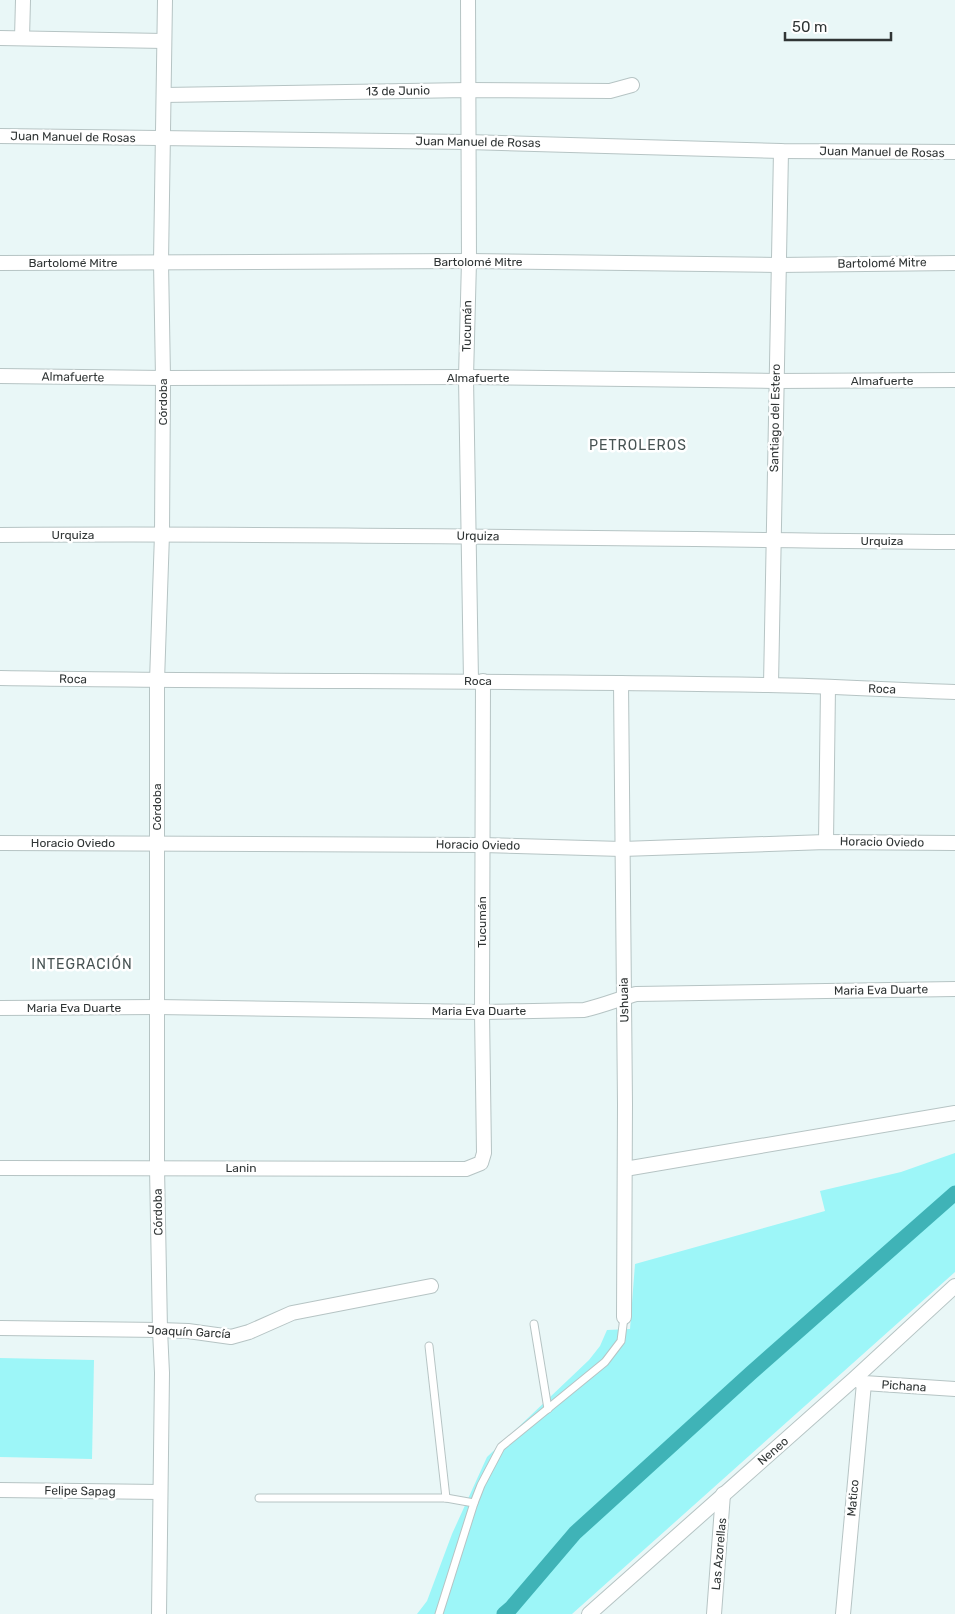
<svg xmlns="http://www.w3.org/2000/svg" width="955" height="1614" font-family="Rubik,sans-serif">
<style>
.green{fill:#9df6f8}
.lines{fill:none;stroke-linecap:round;stroke-linejoin:round}
.canal{stroke:#3fb3b7;stroke-width:15}
.lane-casing{stroke:#b6c4c4;stroke-width:9}
.street-casing{stroke:#b6c4c4;stroke-width:16}
.lane{stroke:#fff;stroke-width:7}
.street{stroke:#fff;stroke-width:14}
.labels{text-anchor:middle;stroke-width:5;stroke-linejoin:round;paint-order:stroke}
.street-label{font-size:12px;fill:#303535;stroke:#fff}
.neighbourhood-label{font-size:14px;letter-spacing:1px;fill:#475353;stroke:#fff}
</style>
<rect width="100%" height="100%" fill="#e9f7f7"/>
<g class="green">
<path d="M955 1153V1272L572 1614H417L427 1601 452 1534 487 1457 589 1360 600 1346 607 1330 630 1329 635 1264 825 1211 820 1191 901 1172Z"/>
<path d="M0 1358 94 1360 92 1459 0 1457Z"/>
</g>
<g class="lines">
<path class="canal" d="M504 1614 511 1608 575 1533 751 1373 955 1193"/>
<g class="lane-casing">
<g id="lane">
<path d="M534 1324 548 1409"/>
<path d="M429 1346 446 1498"/>
<path d="M259 1498H446L474 1503"/>
<path d="M439 1614 474 1503 481 1485 501 1447 605 1362 621 1341 624 1317"/>
</g>
</g>
<g class="street-casing">
<g id="street">
<path d="M468 0 469 261 466 377 471 681"/>
<path d="M0 38 164 41"/>
<path d="M22 38 23 0"/>
<path d="M164 95 468 90 610 91 632 85"/>
<path d="M0 136 468 142 781 151 955 152"/>
<path d="M0 263 469 261 778 265 955 263"/>
<path d="M0 376 163 378 466 377 776 381 955 380"/>
<path d="M0 535C318 533 637 539 955 542"/>
<path d="M0 678C256 682 512 680 768 685 830 686 893 690 955 692"/>
<path d="M621 683 625 1104 624 1317"/>
<path d="M771 685 781 151"/>
<path d="M826 842 828 687"/>
<path d="M0 843 483 845 622 849 826 842 955 843"/>
<path d="M0 1008 157 1007 482 1012 584 1010C602 1006 619 999 636 994L955 989"/>
<path d="M0 1168 466 1169 481 1163 484 1153 482 1012 483 681"/>
<path d="M625 1169 955 1113"/>
<path d="M0 1328 160 1330 188 1331 231 1337 249 1332 292 1313 431 1286"/>
<path d="M857 1380 864 1383 955 1389"/>
<path d="M0 1490 160 1492"/>
<path d="M159 1614 162 1373 160 1330 157 1167V681L162 534 163 378 161 262 165 0"/>
<path d="M589 1614 854 1379 955 1286"/>
<path d="M714 1614 723 1494"/>
<path d="M843 1614 864 1383"/>
</g>
</g>
<use href="#lane" class="lane"/>
<use href="#street" class="street"/>
</g>
<g class="labels">
<g class="street-label">
<text transform="translate(398 91) rotate(-1)" y="4">13 de Junio</text>
<text transform="translate(73 137) rotate(1)" y="4">Juan Manuel de Rosas</text>
<text transform="translate(478 142) rotate(1)" y="4">Juan Manuel de Rosas</text>
<text transform="translate(882 152) rotate(1)" y="4">Juan Manuel de Rosas</text>
<text x="478" y="266">Bartolomé Mitre</text>
<text x="73" y="267">Bartolomé Mitre</text>
<text transform="translate(882 263) rotate(-1)" y="4">Bartolomé Mitre</text>
<text transform="translate(467 326) rotate(-89)" y="4">Tucumán</text>
<text transform="translate(73 377) rotate(1)" y="4">Almafuerte</text>
<text x="478" y="382">Almafuerte</text>
<text x="882" y="385">Almafuerte</text>
<text transform="translate(163 402) rotate(-90)" y="4">Córdoba</text>
<text transform="translate(775 418) rotate(-89)" y="4">Santiago del Estero</text>
<text x="73" y="539">Urquiza</text>
<text transform="translate(478 536) rotate(1)" y="4">Urquiza</text>
<text x="882" y="545">Urquiza</text>
<text transform="translate(73 679) rotate(1)" y="4">Roca</text>
<text x="478" y="685">Roca</text>
<text transform="translate(882 689) rotate(2)" y="4">Roca</text>
<text transform="translate(157 807) rotate(-90)" y="4">Córdoba</text>
<text transform="translate(882 842) rotate(1)" y="4">Horacio Oviedo</text>
<text x="73" y="847">Horacio Oviedo</text>
<text transform="translate(478 845) rotate(1)" y="4">Horacio Oviedo</text>
<text transform="translate(482 922) rotate(-90)" y="4">Tucumán</text>
<text transform="translate(881 990) rotate(-1)" y="4">Maria Eva Duarte</text>
<text transform="translate(624 1000) rotate(-91)" y="4">Ushuaia</text>
<text x="74" y="1012">Maria Eva Duarte</text>
<text x="479" y="1015">Maria Eva Duarte</text>
<text x="241" y="1172">Lanin</text>
<text transform="translate(158 1212) rotate(-91)" y="4">Córdoba</text>
<text transform="translate(189 1332) rotate(3)" y="4">Joaquín García</text>
<text transform="translate(904 1386) rotate(4)" y="4">Pichana</text>
<text transform="translate(773 1451) rotate(-41)" y="4">Neneo</text>
<text transform="translate(80 1491) rotate(1)" y="4">Felipe Sapag</text>
<text transform="translate(853 1498) rotate(-85)" y="4">Matico</text>
<text transform="translate(719 1554) rotate(-85)" y="4">Las Azorellas</text>
</g>
<g class="neighbourhood-label">
<text x="638" y="450">PETROLEROS</text>
<text x="82" y="969">INTEGRACIÓN</text>
</g>
</g>
<path d="M785 32v8h106v-8" fill="none" stroke="#303535" stroke-width="2.5"/>
<text x="792" y="32" font-size="15" fill="#303535" stroke="#ffffff" stroke-width="4" paint-order="stroke">50 m</text>
</svg>
